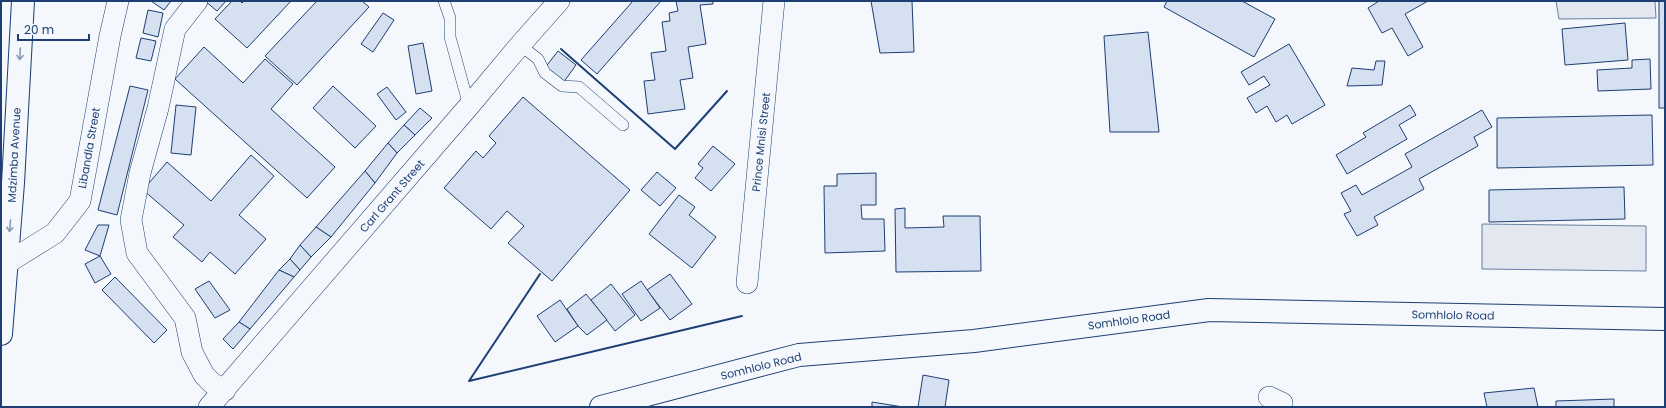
<svg xmlns="http://www.w3.org/2000/svg" width="1666" height="408" font-family="Poppins,sans-serif">
<style>
.parking{fill:#e3e8f0;stroke:#687fa3}
.building{fill:#d5e0f0;stroke:#1d3f73}
.lines{fill:none;stroke-linecap:round;stroke-linejoin:round}
.lane-casing{stroke:#1d3f73;stroke-width:12}
.street-casing{stroke:#1d3f73;stroke-width:22}
.secondary-casing{stroke:#1d3f73;stroke-width:24}
.lane{stroke:#f4f7fb;stroke-width:11}
.street{stroke:#f4f7fb;stroke-width:21}
.secondary{stroke:#f4f7fb;stroke-width:22}
.wall{stroke:#1d3f73;stroke-width:2}
.oneway{stroke:#889bb7}
.labels{text-anchor:middle;stroke-width:3;stroke-linejoin:round;paint-order:stroke}
.street-label{font-size:11px;fill:#1d3f73;stroke:#f4f7fb}
</style>
<rect width="100%" height="100%" fill="#f4f7fb"/>
<g class="parking">
<path d="M1556 1H1655L1656 18 1559 19Z"/>
<path d="M1482 224 1646 226V271L1482 269Z"/>
</g>
<g class="building">
<path d="M151 1H171L164 10Z"/>
<path d="M205 1H226L217 11Z"/>
<path d="M232 1H240L242 3 244 1H291L247 48 215 19Z"/>
<path d="M317 1H362L369 7 297 85 265 56Z"/>
<path d="M633 1H661L597 74 581 60Z"/>
<path d="M676 1H713V4L700 5 706 44 688 47 693 78 680 80 685 109 648 114 644 81 655 80 651 53 666 51 662 22 670 21 669 13 678 11Z"/>
<path d="M871 1H912L914 52 880 53Z"/>
<path d="M1167 1H1242L1275 19 1254 57 1164 7Z"/>
<path d="M1379 1H1428L1405 14 1423 47 1408 56 1392 28 1382 33 1368 8Z"/>
<rect x="1659" y="1" width="6" height="107"/>
<path d="M148 10 163 13 158 37 143 33Z"/>
<path d="M383 13 394 20 373 52 361 44Z"/>
<path d="M1625 23 1628 60 1565 65 1562 29Z"/>
<path d="M1148 32 1159 132H1110L1104 36Z"/>
<path d="M141 38 156 41 151 61 136 58Z"/>
<path d="M423 43 432 91 416 94 408 46Z"/>
<path d="M1289 44 1325 105 1292 124 1287 115 1276 122 1267 106 1256 113 1247 98 1270 85 1264 76 1249 85 1241 72Z"/>
<path d="M204 47 243 83 265 59 293 84 271 109 335 167 307 198 175 79Z"/>
<path d="M558 51 576 65 563 83 544 69Z"/>
<path d="M1650 59 1651 89 1598 91 1597 70 1632 68V60Z"/>
<path d="M1376 61H1385L1382 85 1347 86 1352 68 1374 70Z"/>
<path d="M130 86 148 90 117 215 98 210Z"/>
<path d="M333 86 376 126 355 148 313 108Z"/>
<path d="M387 87 406 112 396 120 377 94Z"/>
<path d="M523 97 630 190 552 281 508 243 524 226 507 211 491 229 444 188 476 151 483 158 496 143 489 136Z"/>
<path d="M176 105 196 107 191 155 171 153Z"/>
<path d="M1410 105 1416 115 1399 125 1407 139 1347 174 1336 155 1366 137 1363 133Z"/>
<path d="M420 108 432 118 415 135 404 125Z"/>
<path d="M1482 110 1492 127 1474 137 1478 146 1419 179 1424 189 1374 217 1378 225 1357 236 1344 214 1351 211 1341 193 1356 185 1362 195 1412 167 1405 154Z"/>
<path d="M1652 115 1653 165 1497 168V118Z"/>
<path d="M404 125 415 135 397 153 388 143Z"/>
<path d="M388 143 397 153 375 183 365 171Z"/>
<path d="M713 146 735 164 711 191 695 178 703 168 698 164Z"/>
<path d="M251 155 274 176 239 215 266 239 235 274 210 252 202 262 173 237 184 225 143 190 167 162 211 201Z"/>
<path d="M365 171 375 183 331 237 316 227Z"/>
<path d="M657 172 676 188 660 206 641 190Z"/>
<path d="M876 173V205H861L862 219H884L885 251 825 253 824 186H837V174Z"/>
<path d="M1624 187 1625 219 1489 222V190Z"/>
<path d="M679 195 695 207 689 215 716 237 692 268 649 234Z"/>
<path d="M905 208V228L944 227 943 216H980L981 271 896 272 895 209Z"/>
<path d="M98 225H109L100 256 85 250Z"/>
<path d="M316 227 331 237 311 257 300 245Z"/>
<path d="M300 245 311 257 300 270 290 259Z"/>
<path d="M100 256 111 274 95 283 85 264Z"/>
<path d="M290 259 300 270 294 277 279 270Z"/>
<path d="M279 270 294 277 250 329 239 322Z"/>
<path d="M670 274 692 304 670 320 647 290Z"/>
<path d="M115 277 167 330 154 343 102 290Z"/>
<path d="M209 281 230 310 215 318 195 289Z"/>
<path d="M641 281 660 308 641 321 622 294Z"/>
<path d="M611 284 635 315 615 331 591 300Z"/>
<path d="M586 294 607 320 587 335 578 326 567 309Z"/>
<path d="M560 300 578 326 555 342 537 316Z"/>
<path d="M239 322 250 329 233 349 223 339Z"/>
<path d="M923 375 949 380 945 407H918Z"/>
<path d="M1534 388 1538 407H1487L1484 393Z"/>
<path d="M1614 399V407H1556V401Z"/>
<path d="M872 402 903 407H872Z"/>
</g>
<g class="lines">
<g class="lane-casing">
<g id="lane">
<path d="M444 1 450 18V37L469 106"/>
<path d="M520 45 538 59 545 73 562 86 579 87 623 125"/>
</g>
</g>
<g class="street-casing">
<g id="street">
<path d="M197 1 175 29 158 108 140 173 131 220 137 253 185 318 192 352 204 375 213 384 225 390"/>
<path d="M7 263 55 233 80 201 110 36 118 1"/>
<path d="M747 283 774 1"/>
<path d="M1269 397 1282 403V407"/>
<path d="M209 407 469 106 520 45 559 1"/>
</g>
</g>
<g class="secondary-casing">
<g id="secondary">
<path d="M1 334 13 183 23 1"/>
<path d="M601 407 799 355 974 341 1209 310 1665 319"/>
</g>
</g>
<use href="#lane" class="lane"/>
<use href="#street" class="street"/>
<use href="#secondary" class="secondary"/>
<g class="wall">
<path d="M561 49 675 149 727 91"/>
<path d="M540 274 469 381 742 316"/>
</g>
</g>
<defs><path id="oneway-shaft" d="M-6 0H5M1.5-3L5.5 0L1.5 3" fill="none" stroke-width="1.6" stroke-linecap="round" stroke-linejoin="round"/></defs>
<g class="oneway">
<use href="#oneway-shaft" transform="translate(20 54) rotate(93)"/>
<use href="#oneway-shaft" transform="translate(10 226) rotate(95)"/>
</g>
<g class="labels">
<g class="street-label">
<text transform="translate(761 142) rotate(-84)" y="4">Prince Mnisi Street</text>
<text transform="translate(89 148) rotate(-80)" y="4">Libandla Street</text>
<text transform="translate(14 155) rotate(-87)" y="4">Mdzimba Avenue</text>
<text transform="translate(392 196) rotate(-49)" y="4">Carl Grant Street</text>
<text transform="translate(1453 315) rotate(1)" y="4">Somhlolo Road</text>
<text transform="translate(1129 320) rotate(-8)" y="4">Somhlolo Road</text>
<text transform="translate(761 366) rotate(-14)" y="4">Somhlolo Road</text>
</g>
</g>
<rect width="1666" height="408" fill="none" stroke="#1d3f73" stroke-width="4"/>
<path d="M18 34v6h71v-6" fill="none" stroke="#1d3f73" stroke-width="2"/>
<text x="24" y="34" font-size="12" fill="#1d3f73" stroke="#f4f7fb" stroke-width="3" paint-order="stroke">20 m</text>
</svg>
